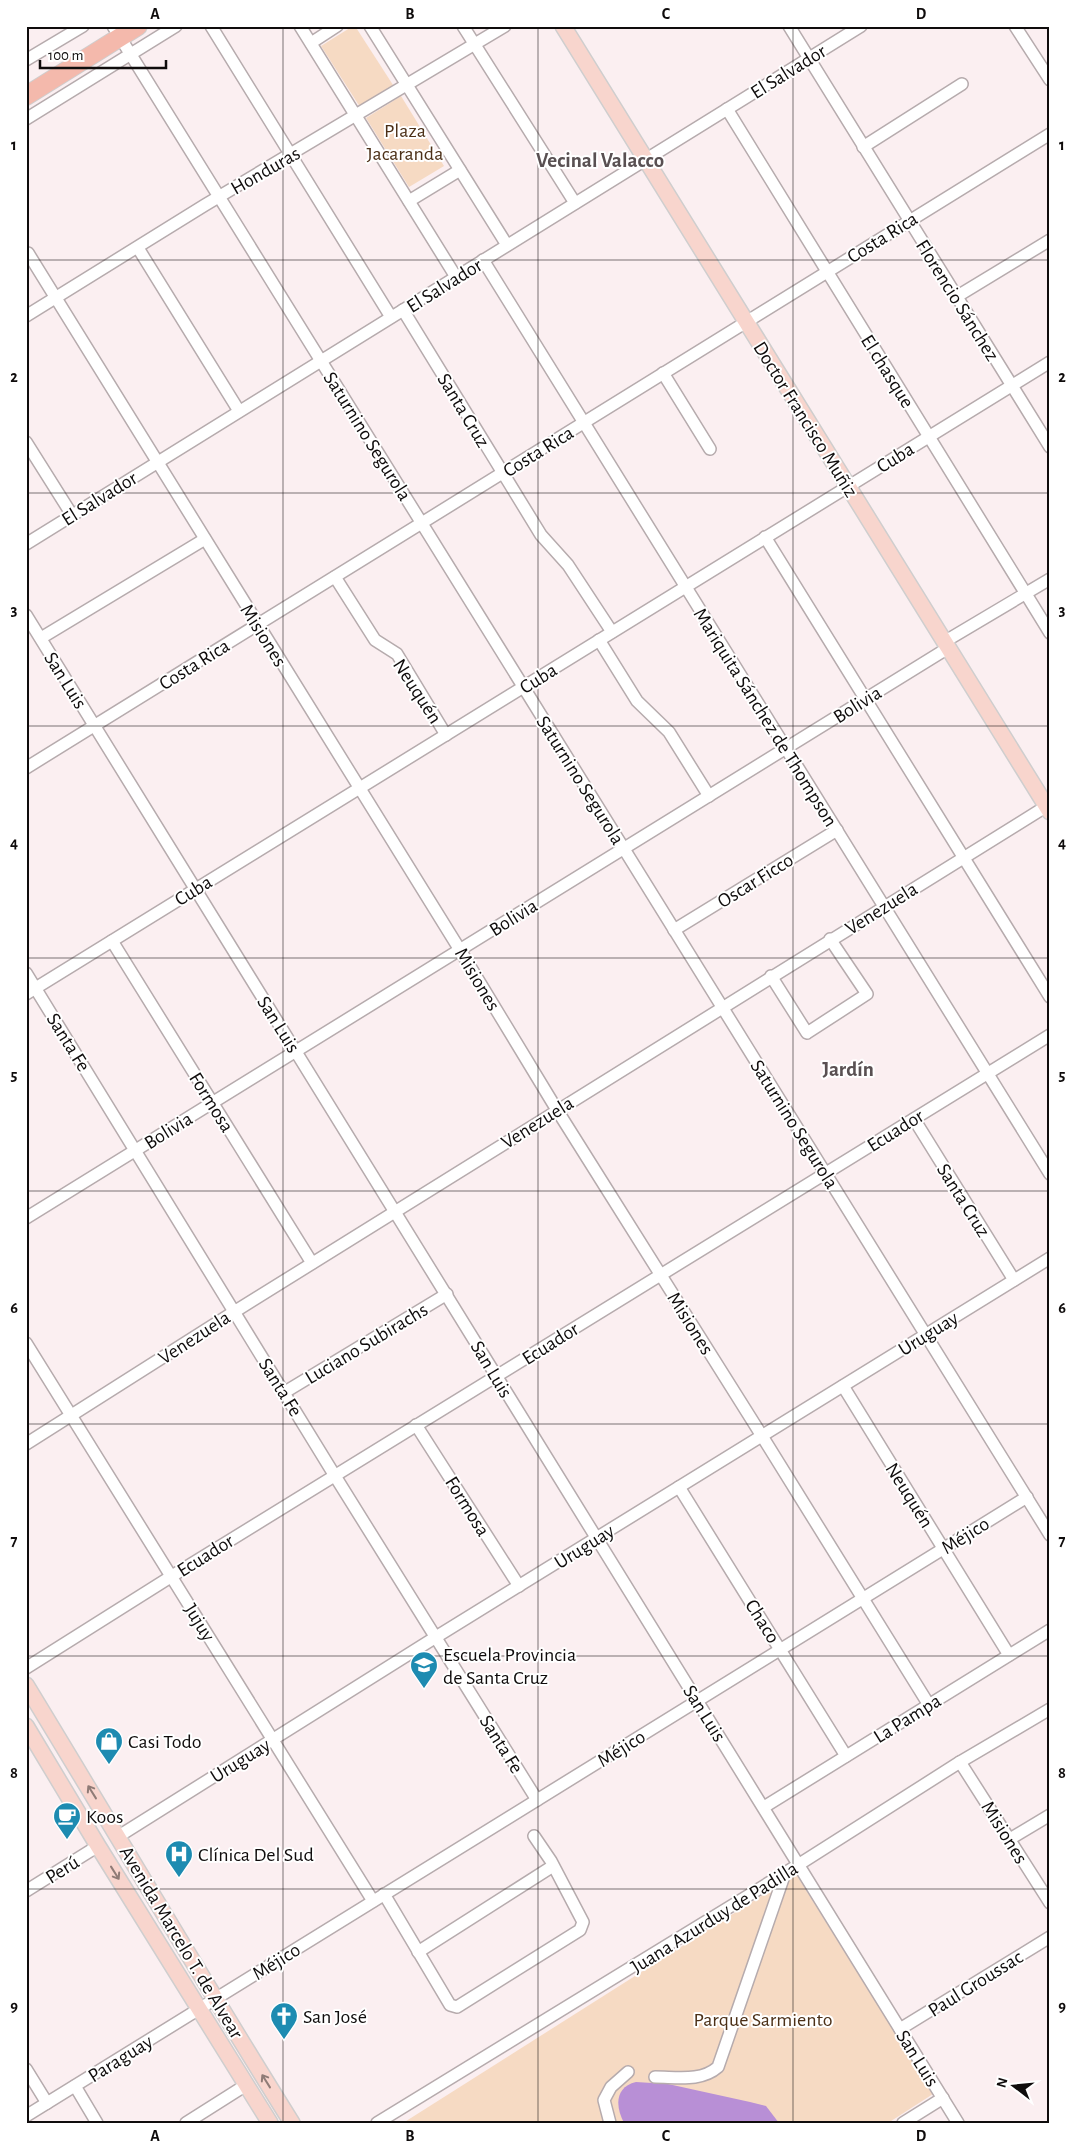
<svg xmlns="http://www.w3.org/2000/svg" width="1076" height="2149" font-family="'Alegreya Sans',sans-serif">
<style>
.green{fill:#f6dac3}
.water{fill:#b88fd6}
.lines{fill:none;stroke-linecap:round;stroke-linejoin:round}
.minor-casing{stroke:#b6abad;stroke-width:14}
.major-casing{stroke:#cfcece;stroke-width:18}
.highway-casing{stroke:#cfcece;stroke-width:20}
.minor{stroke:#fff;stroke-width:11}
.major{stroke:#f8d5cd;stroke-width:15}
.highway{stroke:#f4b9ac;stroke-width:18}
.oneway{stroke:#8f7b76}
.grid{fill:none;stroke:#0f0c0c;stroke-width:1;stroke-opacity:0.55}
.labels{text-anchor:middle;stroke-width:4;stroke-linejoin:round;paint-order:stroke}
.street-label{font-size:20px;fill:#0f0c0c;stroke:#fff}
.park-label{font-size:20px;fill:#4b2f16;stroke:#fff}
.poi-label{font-size:20px;fill:#0f0c0c;stroke:#fff;text-anchor:start}
.neighbourhood-label{font-size:21px;font-weight:bold;fill:#595052;stroke:#fff}
.neatline{fill:none;stroke:#0f0c0c;stroke-width:2}
.grid-label{font-size:16px;text-anchor:middle;font-weight:bold;fill:#0f0c0c}
</style>
<rect width="100%" height="100%" fill="#fbeff1"/>
<g class="green">
<path d="M353 26H355L393 85 360 107 321 46Z"/>
<path d="M401 96 444 166 409 187 366 118Z"/>
<path d="M796 1874 933 2094 888 2123H403Z"/>
</g>
<path class="water" d="M636 2082 668 2084 750 2102 766 2106 779 2123H624C615 2106 615 2087 636 2082Z"/>
<g class="lines">
<g class="minor-casing">
<g id="minor">
<path d="M113 26 1050 1535"/>
<path d="M211 26 391 317"/>
<path d="M300 26 456 277"/>
<path d="M370 26 507 245"/>
<path d="M463 26 575 203"/>
<path d="M789 26 1050 447"/>
<path d="M1015 26 1050 80"/>
<path d="M311 43 337 26"/>
<path d="M26 60 83 26"/>
<path d="M727 109 1050 633"/>
<path d="M26 119 176 26"/>
<path d="M863 147 962 84"/>
<path d="M409 201 460 170"/>
<path d="M138 248 239 411"/>
<path d="M28 253 460 950 557 1110 762 1436 929 1705"/>
<path d="M483 260 1050 1174"/>
<path d="M956 297 1050 240"/>
<path d="M403 310 541 535 568 565 612 632"/>
<path d="M26 316 205 205 505 26"/>
<path d="M663 373 710 449"/>
<path d="M26 442 72 515"/>
<path d="M765 537 1050 997"/>
<path d="M26 544 861 26"/>
<path d="M335 577 375 640 397 654 446 735"/>
<path d="M26 615 958 2123"/>
<path d="M41 638 205 539"/>
<path d="M599 640 637 701 669 732 709 796"/>
<path d="M944 642 1050 579"/>
<path d="M26 768 1050 134"/>
<path d="M674 930 837 830"/>
<path d="M112 941 312 1263"/>
<path d="M26 973 335 1476 537 1800"/>
<path d="M771 976 807 1033 867 994 830 939"/>
<path d="M26 994 1050 362"/>
<path d="M914 1119 1014 1280"/>
<path d="M26 1218 948 648"/>
<path d="M26 1343 373 1901"/>
<path d="M843 1386 1009 1655"/>
<path d="M285 1392 447 1294"/>
<path d="M416 1425 519 1586"/>
<path d="M26 1444 234 1312 1050 804"/>
<path d="M679 1487 846 1756"/>
<path d="M26 1668 172 1576 1050 1035"/>
<path d="M960 1762 1050 1903"/>
<path d="M764 1807 1050 1630"/>
<path d="M119 1836 436 1637 1050 1258"/>
<path d="M1010 1839 1050 1815"/>
<path d="M26 1891 98 1846"/>
<path d="M384 1894 450 2005 457 2007 580 1930 583 1922 551 1861 534 1836"/>
<path d="M418 1952 553 1866"/>
<path d="M900 2029 1050 1937"/>
<path d="M26 2069 47 2103"/>
<path d="M655 2077C677 2077 701 2082 718 2067L785 1873"/>
<path d="M75 2086 97 2123"/>
<path d="M26 2116 1027 1497"/>
<path d="M186 2123 246 2085"/>
<path d="M377 2123 798 1865 960 1762 1050 1709"/>
<path d="M610 2123 604 2100 611 2087 628 2072"/>
<path d="M903 2123 943 2098"/>
</g>
</g>
<g class="major-casing">
<g id="major">
<path d="M563 26 1050 812"/>
<path d="M26 1685C115 1831 201 1978 292 2123"/>
<path d="M26 1726 98 1846 270 2123"/>
</g>
</g>
<g class="highway-casing">
<path id="highway" d="M26 96 138 26"/>
</g>
<use href="#minor" class="minor"/>
<use href="#major" class="major"/>
<use href="#highway" class="highway"/>
</g>
<defs><path id="oneway-shaft" d="M-6 0H5M1.5-3L5.5 0L1.5 3" fill="none" stroke-width="1.6" stroke-linecap="round" stroke-linejoin="round" transform="scale(1.25)"/></defs>
<g class="oneway">
<use href="#oneway-shaft" transform="translate(92 1792) rotate(-122)"/>
<use href="#oneway-shaft" transform="translate(115 1873) rotate(58)"/>
<use href="#oneway-shaft" transform="translate(266 2081) rotate(-122)"/>
</g>
<path class="grid" d="M283 26V2123M538 26V2123M793 26V2123M26 260H1050M26 493H1050M26 726H1050M26 958H1050M26 1191H1050M26 1424H1050M26 1656H1050M26 1889H1050"/>
<defs>
<g id="school-pin" transform="scale(1.4375)"><path d="M0 17L-7.5 6A9.5 9.5 0 1 1 7.5 6Z" fill="#1d8bb1" stroke="#fff"/><path d="M0-5L7-2L0 1L-7-2ZM-4 1L0 2.5L4 1V4Q0 6-4 4Z" fill="#fff"/></g>
<g id="shop-pin" transform="scale(1.4375)"><path d="M0 17L-7.5 6A9.5 9.5 0 1 1 7.5 6Z" fill="#1d8bb1" stroke="#fff"/><path d="M-5-2.5h2.3a2.7 3.5 0 0 1 5.4 0H5L5.5 6h-11ZM-1.5-2.5h3a1.5 2.3 0 0 0-3 0Z" fill="#fff"/></g>
<g id="cafe-pin" transform="scale(1.4375)"><path d="M0 17L-7.5 6A9.5 9.5 0 1 1 7.5 6Z" fill="#1d8bb1" stroke="#fff"/><path d="M-5.5-4.5H6V0H3Q3 3.5 0 3.5H-2.5Q-5.5 3.5-5.5 0ZM3-3.2v2h1.7v-2ZM-6 4.5H4V6H-6Z" fill="#fff"/></g>
<g id="hospital-pin" transform="scale(1.4375)"><path d="M0 17L-7.5 6A9.5 9.5 0 1 1 7.5 6Z" fill="#1d8bb1" stroke="#fff"/><path d="M-5-5h3v3.5h4V-5h3V5h-3V1.5h-4V5h-3Z" fill="#fff"/></g>
<g id="church-pin" transform="scale(1.4375)"><path d="M0 17L-7.5 6A9.5 9.5 0 1 1 7.5 6Z" fill="#1d8bb1" stroke="#fff"/><path d="M-1.2-6h2.4v3.5h3.3v2.4h-3.3V6h-2.4V-.1h-3.3v-2.4h3.3Z" fill="#fff"/></g>
</defs>
<g fill-rule="evenodd">
<use href="#school-pin" x="424" y="1665"/>
<use href="#shop-pin" x="109" y="1741"/>
<use href="#cafe-pin" x="67" y="1816"/>
<use href="#hospital-pin" x="179" y="1854"/>
<use href="#church-pin" x="284" y="2016"/>
</g>
<g class="labels">
<g class="street-label">
<text transform="translate(788 71) rotate(-32)" y="7">El Salvador</text>
<text transform="translate(265 170) rotate(-30)" y="7">Honduras</text>
<text transform="translate(882 237) rotate(-32)" y="7">Costa Rica</text>
<text transform="translate(444 285) rotate(-32)" y="7">El Salvador</text>
<text transform="translate(958 300) rotate(58)" y="7">Florencio Sánchez</text>
<text transform="translate(888 371) rotate(58)" y="7">El chasque</text>
<text transform="translate(464 410) rotate(59)" y="7">Santa Cruz</text>
<text transform="translate(806 419) rotate(58)" y="7">Doctor Francisco Muñiz</text>
<text transform="translate(368 436) rotate(58)" y="7">Saturnino Segurola</text>
<text transform="translate(538 451) rotate(-32)" y="7">Costa Rica</text>
<text transform="translate(895 457) rotate(-32)" y="7">Cuba</text>
<text transform="translate(99 498) rotate(-32)" y="7">El Salvador</text>
<text transform="translate(264 635) rotate(58)" y="7">Misiones</text>
<text transform="translate(194 664) rotate(-32)" y="7">Costa Rica</text>
<text transform="translate(538 678) rotate(-32)" y="7">Cuba</text>
<text transform="translate(66 680) rotate(58)" y="7">San Luis</text>
<text transform="translate(418 691) rotate(57)" y="7">Neuquén</text>
<text transform="translate(857 704) rotate(-32)" y="7">Bolivia</text>
<text transform="translate(766 717) rotate(58)" y="7">Mariquita Sánchez de Thompson</text>
<text transform="translate(581 780) rotate(58)" y="7">Saturnino Segurola</text>
<text transform="translate(755 880) rotate(-32)" y="7">Oscar Ficco</text>
<text transform="translate(193 890) rotate(-32)" y="7">Cuba</text>
<text transform="translate(881 908) rotate(-32)" y="7">Venezuela</text>
<text transform="translate(513 917) rotate(-32)" y="7">Bolivia</text>
<text transform="translate(478 979) rotate(59)" y="7">Misiones</text>
<text transform="translate(279 1024) rotate(58)" y="7">San Luis</text>
<text transform="translate(69 1042) rotate(58)" y="7">Santa Fe</text>
<text transform="translate(212 1102) rotate(58)" y="7">Formosa</text>
<text transform="translate(537 1122) rotate(-32)" y="7">Venezuela</text>
<text transform="translate(795 1124) rotate(58)" y="7">Saturnino Segurola</text>
<text transform="translate(168 1130) rotate(-32)" y="7">Bolivia</text>
<text transform="translate(895 1130) rotate(-32)" y="7">Ecuador</text>
<text transform="translate(964 1200) rotate(58)" y="7">Santa Cruz</text>
<text transform="translate(691 1323) rotate(58)" y="7">Misiones</text>
<text transform="translate(928 1333) rotate(-32)" y="7">Uruguay</text>
<text transform="translate(194 1337) rotate(-33)" y="7">Venezuela</text>
<text transform="translate(366 1343) rotate(-31)" y="7">Luciano Subirachs</text>
<text transform="translate(550 1343) rotate(-32)" y="7">Ecuador</text>
<text transform="translate(492 1369) rotate(59)" y="7">San Luis</text>
<text transform="translate(281 1387) rotate(58)" y="7">Santa Fe</text>
<text transform="translate(910 1495) rotate(58)" y="7">Neuquén</text>
<text transform="translate(468 1506) rotate(58)" y="7">Formosa</text>
<text transform="translate(965 1535) rotate(-32)" y="7">Méjico</text>
<text transform="translate(584 1546) rotate(-32)" y="7">Uruguay</text>
<text transform="translate(205 1555) rotate(-32)" y="7">Ecuador</text>
<text transform="translate(763 1621) rotate(58)" y="7">Chaco</text>
<text transform="translate(200 1622) rotate(58)" y="7">Jujuy</text>
<text transform="translate(705 1713) rotate(58)" y="7">San Luis</text>
<text transform="translate(907 1718) rotate(-32)" y="7">La Pampa</text>
<text transform="translate(502 1744) rotate(58)" y="7">Santa Fe</text>
<text transform="translate(621 1748) rotate(-32)" y="7">Méjico</text>
<text transform="translate(240 1760) rotate(-32)" y="7">Uruguay</text>
<text transform="translate(1005 1832) rotate(58)" y="7">Misiones</text>
<text transform="translate(62 1869) rotate(-32)" y="7">Perú</text>
<text transform="translate(714 1917) rotate(-32)" y="7">Juana Azurduy de Padilla</text>
<text transform="translate(182 1942) rotate(59)" y="7">Avenida Marcelo T. de Alvear</text>
<text transform="translate(276 1961) rotate(-32)" y="7">Méjico</text>
<text transform="translate(975 1983) rotate(-32)" y="7">Paul Groussac</text>
<text transform="translate(120 2058) rotate(-32)" y="7">Paraguay</text>
<text transform="translate(918 2058) rotate(58)" y="7">San Luis</text>
</g>
<g class="park-label">
<text x="405" y="137">Plaza<tspan x="405" dy="23">Jacaranda</tspan></text>
<text x="763" y="2026">Parque Sarmiento</text>
</g>
<g class="poi-label">
<text x="443" y="1661">Escuela Provincia<tspan x="443" dy="23">de Santa Cruz</tspan></text>
<text x="128" y="1748">Casi Todo</text>
<text x="86" y="1823">Koos</text>
<text x="198" y="1861">Clínica Del Sud</text>
<text x="303" y="2023">San José</text>
</g>
<g class="neighbourhood-label">
<text x="600" y="167">Vecinal Valacco</text>
<text x="848" y="1076">Jardín</text>
</g>
</g>
<rect width="1076" height="2149" fill="none" stroke="#ffffff" stroke-width="55"/>
<g transform="translate(1014 2086) rotate(286)" stroke="#ffffff" stroke-width="4" paint-order="stroke">
<path d="M0-4L9 19L0 12L-9 19Z" fill="#0f0c0c"/>
<text y="-8" font-size="14" font-weight="bold" text-anchor="middle" fill="#0f0c0c">N</text>
</g>
<path d="M40 60v8h126v-8" fill="none" stroke="#0f0c0c" stroke-width="2.5"/>
<text x="48" y="60" font-size="15" fill="#0f0c0c" stroke="#ffffff" stroke-width="4" paint-order="stroke">100 m</text>
<rect x="28" y="28" width="1020" height="2094" class="neatline"/>
<g class="grid-label">
<text x="155" y="19">A</text>
<text x="410" y="19">B</text>
<text x="666" y="19">C</text>
<text x="921" y="19">D</text>
<text x="14" y="150">1</text>
<text x="1062" y="150">1</text>
<text x="14" y="382">2</text>
<text x="1062" y="382">2</text>
<text x="14" y="615">3</text>
<text x="1062" y="615">3</text>
<text x="14" y="848">4</text>
<text x="1062" y="848">4</text>
<text x="14" y="1080">5</text>
<text x="1062" y="1080">5</text>
<text x="14" y="1313">6</text>
<text x="1062" y="1313">6</text>
<text x="14" y="1546">7</text>
<text x="1062" y="1546">7</text>
<text x="14" y="1778">8</text>
<text x="1062" y="1778">8</text>
<text x="14" y="2011">9</text>
<text x="1062" y="2011">9</text>
<text x="155" y="2141">A</text>
<text x="410" y="2141">B</text>
<text x="666" y="2141">C</text>
<text x="921" y="2141">D</text>
</g>
</svg>
